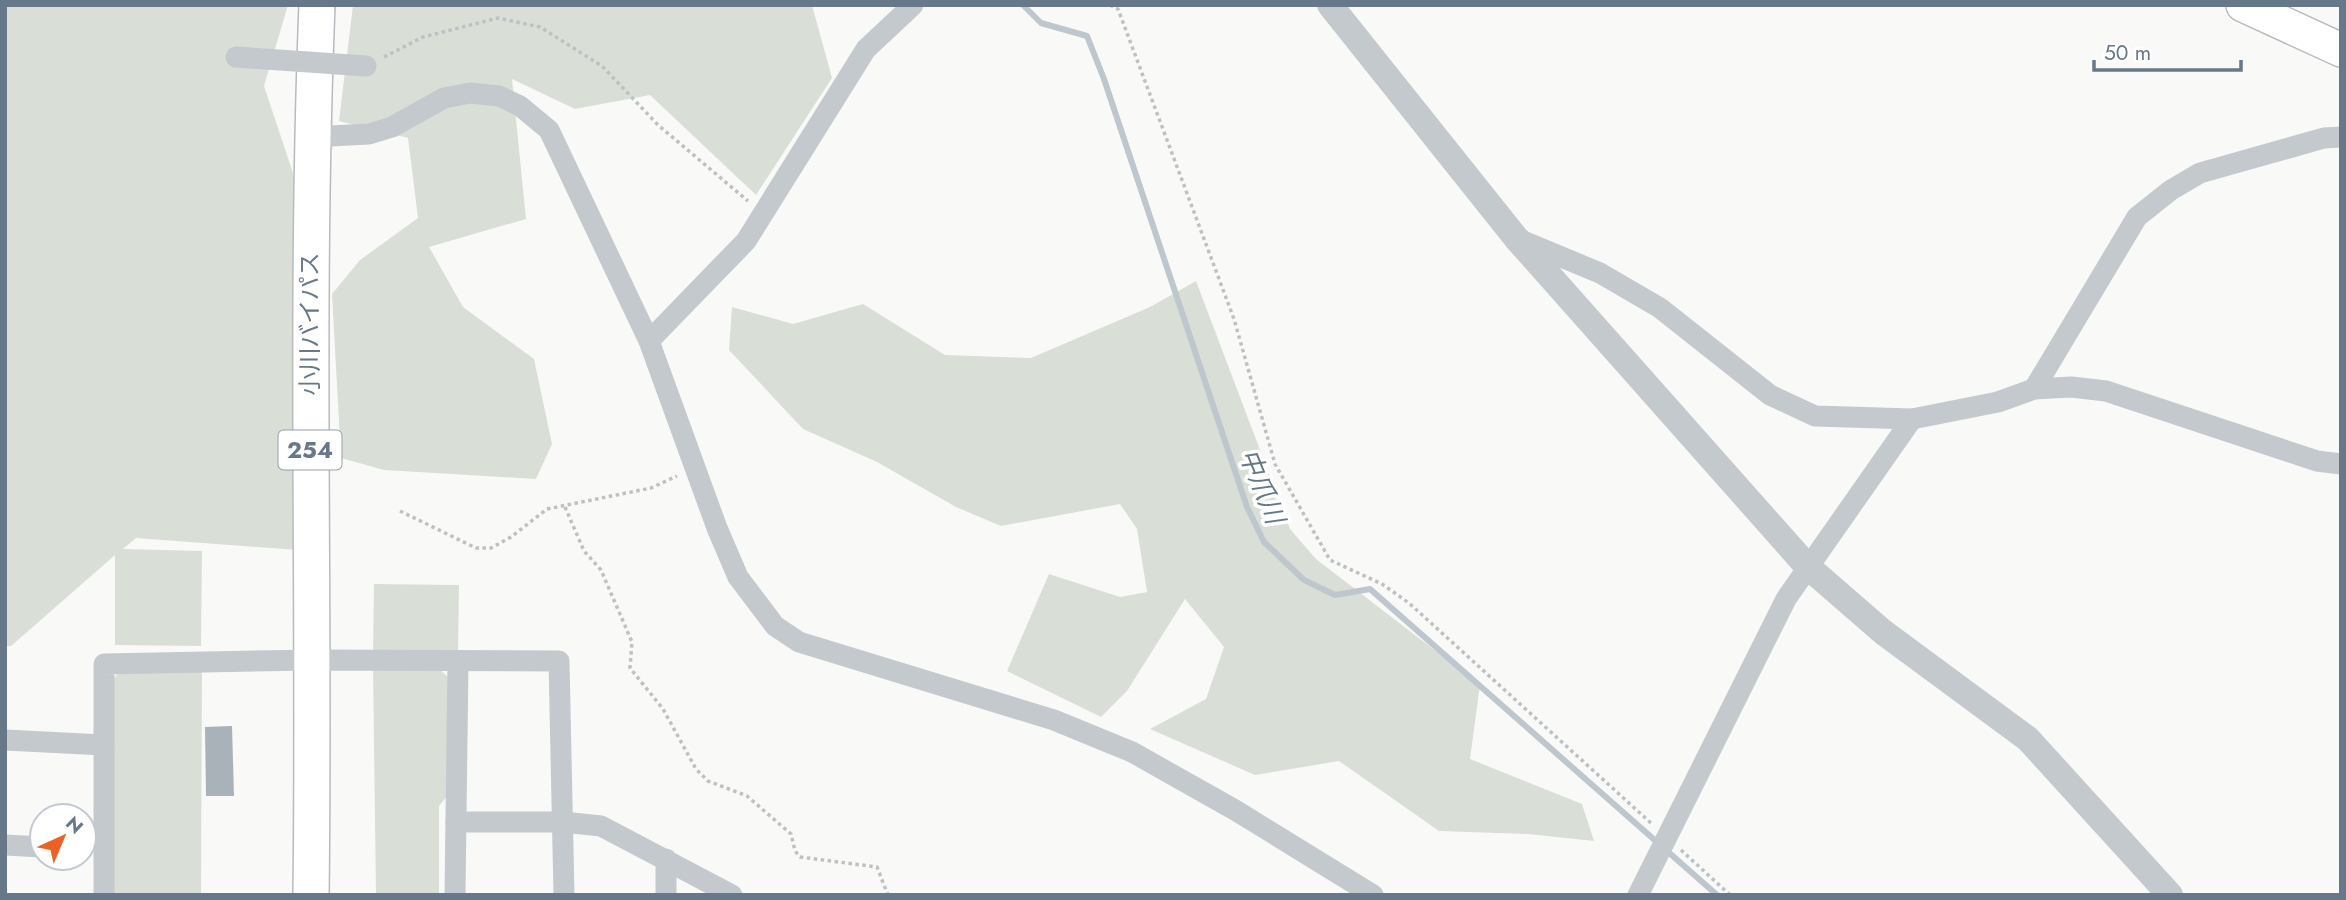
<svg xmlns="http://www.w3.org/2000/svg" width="2346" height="900" font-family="Jost,'Noto Sans JP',sans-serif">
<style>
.green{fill:#d9dfd6}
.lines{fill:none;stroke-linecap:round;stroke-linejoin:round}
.stream{stroke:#bdc7cd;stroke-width:6}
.building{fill:#a9b2b9}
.primary-casing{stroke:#b8bcc1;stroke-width:36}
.trunk-casing{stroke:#b7bbbf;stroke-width:38}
.path{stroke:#bec1c4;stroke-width:3.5;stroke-dasharray:3.5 3.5;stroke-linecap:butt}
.minor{stroke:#c4c9cd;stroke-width:21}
.tertiary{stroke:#c4c9cd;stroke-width:26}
.primary{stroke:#fff;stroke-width:33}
.trunk{stroke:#fff;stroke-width:35}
.minor-bridge{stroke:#c4c9cd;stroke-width:21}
.labels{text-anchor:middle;stroke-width:7;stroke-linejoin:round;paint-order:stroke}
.shield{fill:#fff;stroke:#95a0ad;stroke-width:2}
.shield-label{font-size:23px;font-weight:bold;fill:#67788a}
.street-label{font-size:24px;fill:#67788a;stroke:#fff}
.water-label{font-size:26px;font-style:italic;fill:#637984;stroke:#fff}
</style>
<rect width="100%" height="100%" fill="#f9faf7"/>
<g class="green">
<path d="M5 5H288L264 86 297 185 298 550 136 538 123 549 202 551 201 646 115 645V555L11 646H5Z"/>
<path d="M353 5H812L832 78 756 195 650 95 575 109 512 79 526 219 429 247 463 307 534 359 552 444 536 479 384 470 341 458 332 294 360 260 418 218 408 138 339 121Z"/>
<path d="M1196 281 1290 529 1316 559 1480 685 1470 759 1582 804 1594 841 1528 834 1439 831 1339 761 1255 775 1150 729 1206 699 1224 647 1185 599 1127 691 1101 717 1007 671 1049 574 1120 597 1147 592 1137 529 1120 504 1001 526 956 507 877 462 803 429 729 350 732 307 793 324 863 304 945 355 1031 358 1150 307Z"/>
<path d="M374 584 459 585 458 654 373 653Z"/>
<path d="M373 667H437L448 677V795L439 806V895H376Z"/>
<path d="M202 671 201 895H113L112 680 119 673Z"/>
</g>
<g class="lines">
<path class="stream" d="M1023 5 1041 23 1087 36 1104 79 1247 507 1264 542 1304 580 1335 595 1370 589 1717 895"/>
</g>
<path class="building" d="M232 726 234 796H206L205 727Z"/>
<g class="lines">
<g class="primary-casing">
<path id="primary" d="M2243 5 2341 50"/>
</g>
<g class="trunk-casing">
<path id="trunk" d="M311 895C315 598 305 302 317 5"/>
</g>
<g class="path">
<path d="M1110 5 1118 9 1234 319 1275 464 1330 560 1382 584 1409 603 1652 824"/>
<path d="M384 57 423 37 498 18 540 27 602 66 658 125 748 201"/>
<path d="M565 507 584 551 601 570 632 642 630 668 663 709 696 769 708 781 747 796 791 834 795 851 800 857 877 867 888 895"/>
<path d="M400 511 476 548H491L511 537 547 509 651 488 677 476"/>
<path d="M1681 850 1730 895"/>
</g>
<g class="minor">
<path d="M311 137 369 134 392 127 444 98 470 93 499 96 520 106 549 130 649 341 717 528 738 577 775 626 799 642 1054 720 1132 752 1235 810 1373 895"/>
<path d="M1518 239 1600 273 1660 308 1770 395 1815 416 1912 419 1998 402 2034 389 2071 387 2106 391 2317 461 2341 464"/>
<path d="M649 341 746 241 866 49 913 5"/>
<path d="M2034 389 2137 217 2171 190 2200 173 2324 138 2341 137"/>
<path d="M5 740 104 745"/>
<path d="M456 822H563L601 826 732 895"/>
<path d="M5 845 42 847"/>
<path d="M666 859V895"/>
<path d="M104 895V664L312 660 559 661 564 895"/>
<path d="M455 895 458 661"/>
<path d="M1638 895 1786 599 1912 419"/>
</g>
<path class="tertiary" d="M1330 5 1516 238 1807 566 1883 632 2028 739 2170 895"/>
<use href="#primary" class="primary"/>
<use href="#trunk" class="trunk"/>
<path class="minor-bridge" d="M236 57 366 66"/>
</g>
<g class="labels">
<rect class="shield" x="278.5" y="430.5" width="63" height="39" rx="5"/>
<g class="shield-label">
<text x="310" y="458">254</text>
</g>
<g class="street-label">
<text transform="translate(310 324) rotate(-90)" y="8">小川バイパス</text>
</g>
<g class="water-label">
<text transform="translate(1262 486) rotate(68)" y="9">中爪川</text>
</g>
</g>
<rect width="2346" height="900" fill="none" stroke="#67788a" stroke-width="14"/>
<g transform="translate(63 837) rotate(44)"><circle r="33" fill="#ffffff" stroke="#c2c9d0" stroke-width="2"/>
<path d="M0-5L12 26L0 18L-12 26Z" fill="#ec6224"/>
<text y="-10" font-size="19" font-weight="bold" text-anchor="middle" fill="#67788a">N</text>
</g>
<path d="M2094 60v10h147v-10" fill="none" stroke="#67788a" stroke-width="3.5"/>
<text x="2104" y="60" font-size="21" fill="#67788a" stroke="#ffffff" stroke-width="5" paint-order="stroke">50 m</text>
</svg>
